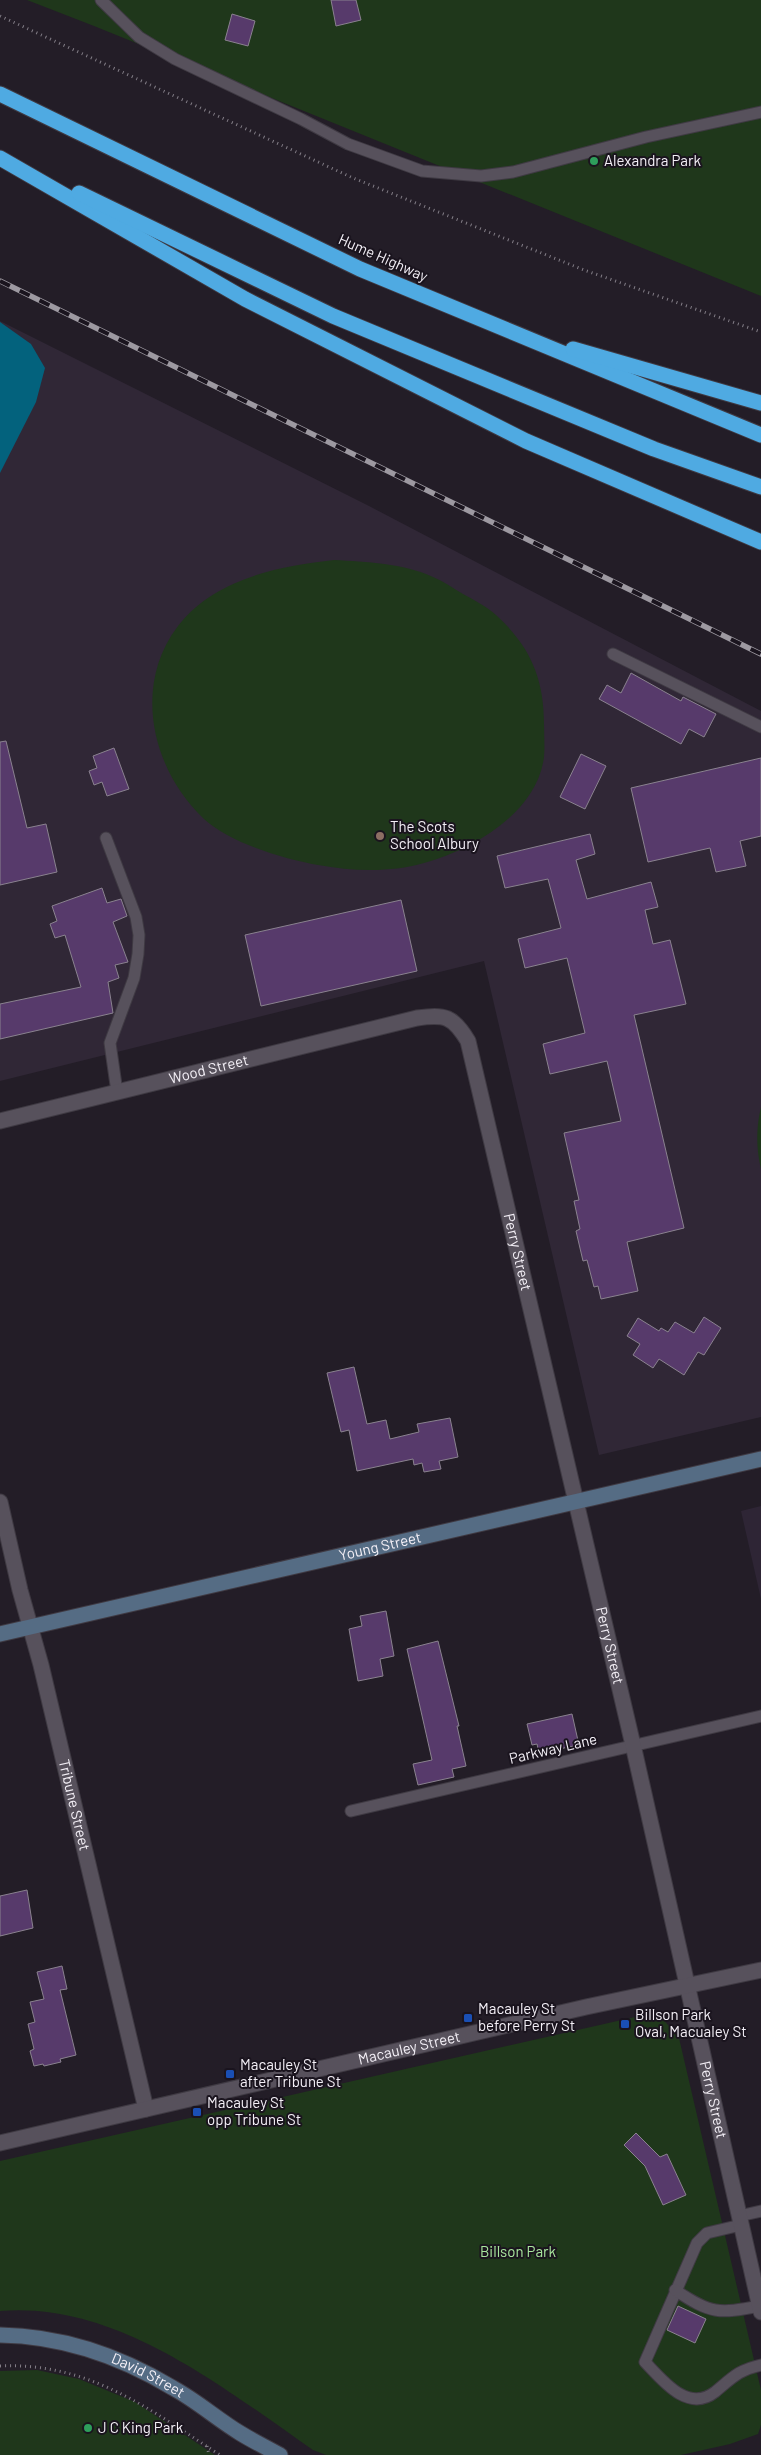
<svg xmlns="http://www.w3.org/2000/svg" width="761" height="2455" font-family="Barlow,sans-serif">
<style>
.built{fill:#2e2535}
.education{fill:#302736}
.green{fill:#1f371b}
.water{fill:#03627d}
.building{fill:#573a6b;stroke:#8a828f}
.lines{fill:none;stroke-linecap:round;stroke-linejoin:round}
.service-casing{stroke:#3f3a43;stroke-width:13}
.minor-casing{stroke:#3f3a43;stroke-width:17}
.secondary-casing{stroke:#3f3a43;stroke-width:17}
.motorway-casing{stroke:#3f3a43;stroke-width:17}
.path{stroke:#847f88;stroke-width:3;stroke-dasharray:1 4;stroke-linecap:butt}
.service{stroke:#57515c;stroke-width:11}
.minor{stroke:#57515c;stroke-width:15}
.secondary{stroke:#556c84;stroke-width:15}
.motorway{stroke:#4faae2;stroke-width:15}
.rail-casing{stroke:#9d99a1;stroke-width:5.5}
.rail{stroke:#1a141e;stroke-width:4;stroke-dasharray:11;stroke-linecap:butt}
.leisure-dot{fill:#2e9e5b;stroke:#1a141e;stroke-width:2}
.education-dot{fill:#8d6e63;stroke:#1a141e;stroke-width:2}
.transit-dot{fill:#1a4fb4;stroke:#1a141e;stroke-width:2}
.labels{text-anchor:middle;stroke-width:4;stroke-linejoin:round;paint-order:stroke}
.poi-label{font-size:15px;fill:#f4f0f7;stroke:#1a141e;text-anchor:start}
.street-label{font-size:15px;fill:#f4f0f7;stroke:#1a141e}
.park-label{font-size:15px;fill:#a8e69d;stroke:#1a141e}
</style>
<rect width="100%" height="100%" fill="#231d27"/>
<path class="built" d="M761 1506V1599L741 1511Z"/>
<path class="education" d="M0 321 369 506 761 711V1417L599 1455 484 961 0 1081Z"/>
<g class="green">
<path d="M27 0H761V296L94 26Z"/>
<path d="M334 560C366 562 403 563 433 577 443 581 453 588 463 594 474 600 486 606 496 615 530 646 544 678 544 724 544 735 545 746 544 757 537 813 473 849 424 863 389 873 352 871 318 865 284 859 230 843 204 819 152 770 132 686 178 626 214 579 279 566 334 560Z"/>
<path d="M761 1107V1169C756 1148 756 1128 761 1107Z"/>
<path d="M657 2012 679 2038 761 2390V2425L758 2434 730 2444 681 2455H326L313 2450C223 2388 117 2301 0 2311V2161Z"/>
<path d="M37 2370 79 2379 135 2402 215 2455H0V2371Z"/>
</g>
<path class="water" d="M0 322 31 344 45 368 36 402 0 473Z"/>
<g class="building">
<path d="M331 0H356L361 20 336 26Z"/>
<path d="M232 14 255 21 248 46 225 40Z"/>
<path d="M631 673 681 701 683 697 716 714 704 737 689 729 681 744 599 699 607 685 621 693Z"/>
<path d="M6 741 27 828 46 824 57 872 0 885V742Z"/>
<path d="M114 748 129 789 107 796 102 782 94 785 89 771 97 768 93 756Z"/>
<path d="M581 754 606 766 585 809 560 797Z"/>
<path d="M761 758V836L740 841 746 866 716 872 710 848 648 862 631 788Z"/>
<path d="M590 834 595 854 576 860 587 899 651 882 658 907 645 910 653 944 670 940 686 1004 634 1015 684 1228 627 1242 638 1291 601 1299 598 1286 594 1287 587 1260 583 1261 576 1231 580 1229 574 1201 579 1200 564 1133 621 1121 607 1061 550 1074 543 1044 585 1033 567 958 525 968 518 939 561 928 548 879 505 888 497 856Z"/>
<path d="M102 888 107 903 121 899 127 916 113 922 128 962 115 965 119 978 108 982 113 1013 0 1039V1004L81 987 65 935 55 938 50 924 57 921 52 906Z"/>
<path d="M401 900 417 971 261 1006 245 935Z"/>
<path d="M704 1317 721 1328 704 1355 698 1352 684 1375 659 1359 653 1368 633 1355 640 1344 627 1336 638 1318 659 1331 661 1328 668 1332 675 1322 694 1333Z"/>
<path d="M354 1367 367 1424 386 1420 390 1439 419 1432 417 1424 450 1418 458 1457 439 1461 441 1469 424 1472 422 1463 414 1465 413 1459 357 1471 349 1430 341 1432 327 1373Z"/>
<path d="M386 1611 394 1656 380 1659 383 1676 358 1681 349 1629 362 1626 360 1616Z"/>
<path d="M438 1641 459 1726H457L466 1766 452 1769 454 1777 418 1785 413 1764 432 1760 407 1649Z"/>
<path d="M572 1714 579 1745 539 1753 537 1744 532 1745 527 1724Z"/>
<path d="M27 1890 33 1928 0 1936V1896Z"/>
<path d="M62 1966 67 1989 60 1990 76 2055 60 2059 61 2062 44 2066 43 2064 34 2066 30 2051 34 2049 28 2024 35 2022 30 2002 44 1999 37 1972Z"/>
<path d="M636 2133 660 2157 667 2154 686 2195 663 2205 645 2166 624 2145Z"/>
<path d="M678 2306 706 2319 695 2343 667 2330Z"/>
</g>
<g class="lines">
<g class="service-casing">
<g id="service">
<path d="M101 0 139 37 175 59 301 119 348 144 422 171 481 176 513 172 646 137 761 112"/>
<path d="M613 654 761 727"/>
<path d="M106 838 136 917 139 935 138 954 134 978 110 1043 117 1092"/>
<path d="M351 1811 761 1716"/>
<path d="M739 2216 761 2211"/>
<path d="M741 2225 707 2233 697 2243 645 2362C663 2381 688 2413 715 2392 732 2378 738 2370 761 2365"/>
<path d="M675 2290C711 2314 718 2314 760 2306"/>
</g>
</g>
<g class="minor-casing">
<g id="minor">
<path id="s1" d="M0 1121 417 1018C445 1014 453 1016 468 1041L633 1745 761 2312"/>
<path id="s2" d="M0 1502 20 1590 41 1665 146 2109"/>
<path id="s3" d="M0 2143 586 2007 761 1970"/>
</g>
</g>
<g class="secondary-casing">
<g id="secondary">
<path id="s4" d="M0 1634 761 1459"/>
<path id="s5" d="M0 2335C63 2336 120 2356 173 2388 197 2401 217 2419 240 2433 253 2441 267 2448 280 2455"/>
</g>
</g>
<g class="motorway-casing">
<g id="motorway">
<path d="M0 94 360 269 761 435"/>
<path d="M0 158 245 299 526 441 761 542"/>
<path d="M79 193 333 316 654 449 761 487"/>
<path d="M573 349 761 403"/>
</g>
</g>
<g class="path">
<path d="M0 16 353 178 584 270 761 332"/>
<path d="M0 2366C89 2362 149 2409 220 2455"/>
<path d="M207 2446 209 2455"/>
</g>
<use href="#service" class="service"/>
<use href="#minor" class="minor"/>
<use href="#secondary" class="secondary"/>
<use href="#motorway" class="motorway"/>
<g class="rail-casing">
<path id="rail" d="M0 281 761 654"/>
</g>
<use href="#rail" class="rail"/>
</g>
<g class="leisure-dot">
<circle cx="594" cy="161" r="5"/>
<circle cx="88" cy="2428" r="5"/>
</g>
<circle class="education-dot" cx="380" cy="836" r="5"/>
<g class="transit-dot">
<rect x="463" y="2013" width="10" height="10" rx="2.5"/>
<rect x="620" y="2019" width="10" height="10" rx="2.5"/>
<rect x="225" y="2069" width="10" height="10" rx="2.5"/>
<rect x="192" y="2107" width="10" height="10" rx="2.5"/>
</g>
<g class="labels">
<g class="poi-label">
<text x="604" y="166">Alexandra Park</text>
<text x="390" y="832">The Scots<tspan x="390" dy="17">School Albury</tspan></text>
<text x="478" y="2014">Macauley St<tspan x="478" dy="17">before Perry St</tspan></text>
<text x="635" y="2020">Billson Park<tspan x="635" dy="17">Oval, Macualey St</tspan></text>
<text x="240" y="2070">Macauley St<tspan x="240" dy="17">after Tribune St</tspan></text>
<text x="207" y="2108">Macauley St<tspan x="207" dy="17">opp Tribune St</tspan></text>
<text x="98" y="2433">J C King Park</text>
</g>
<g class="street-label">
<text transform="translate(383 258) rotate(24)" y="5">Hume Highway</text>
<text dy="5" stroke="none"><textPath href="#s1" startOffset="215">Wood Street</textPath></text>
<text dy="5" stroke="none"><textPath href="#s1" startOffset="708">Perry Street</textPath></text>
<text dy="5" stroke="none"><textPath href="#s4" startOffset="390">Young Street</textPath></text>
<text dy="5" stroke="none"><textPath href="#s1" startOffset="1112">Perry Street</textPath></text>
<text transform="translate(553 1749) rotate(-13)" y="5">Parkway Lane</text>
<text dy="5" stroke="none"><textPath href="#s2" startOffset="312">Tribune Street</textPath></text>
<text dy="5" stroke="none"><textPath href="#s3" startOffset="420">Macauley Street</textPath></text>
<text dy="5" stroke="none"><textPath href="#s1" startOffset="1578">Perry Street</textPath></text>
<text dy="5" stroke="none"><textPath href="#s5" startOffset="155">David Street</textPath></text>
</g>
<g class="park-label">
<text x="518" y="2257">Billson Park</text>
</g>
</g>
</svg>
